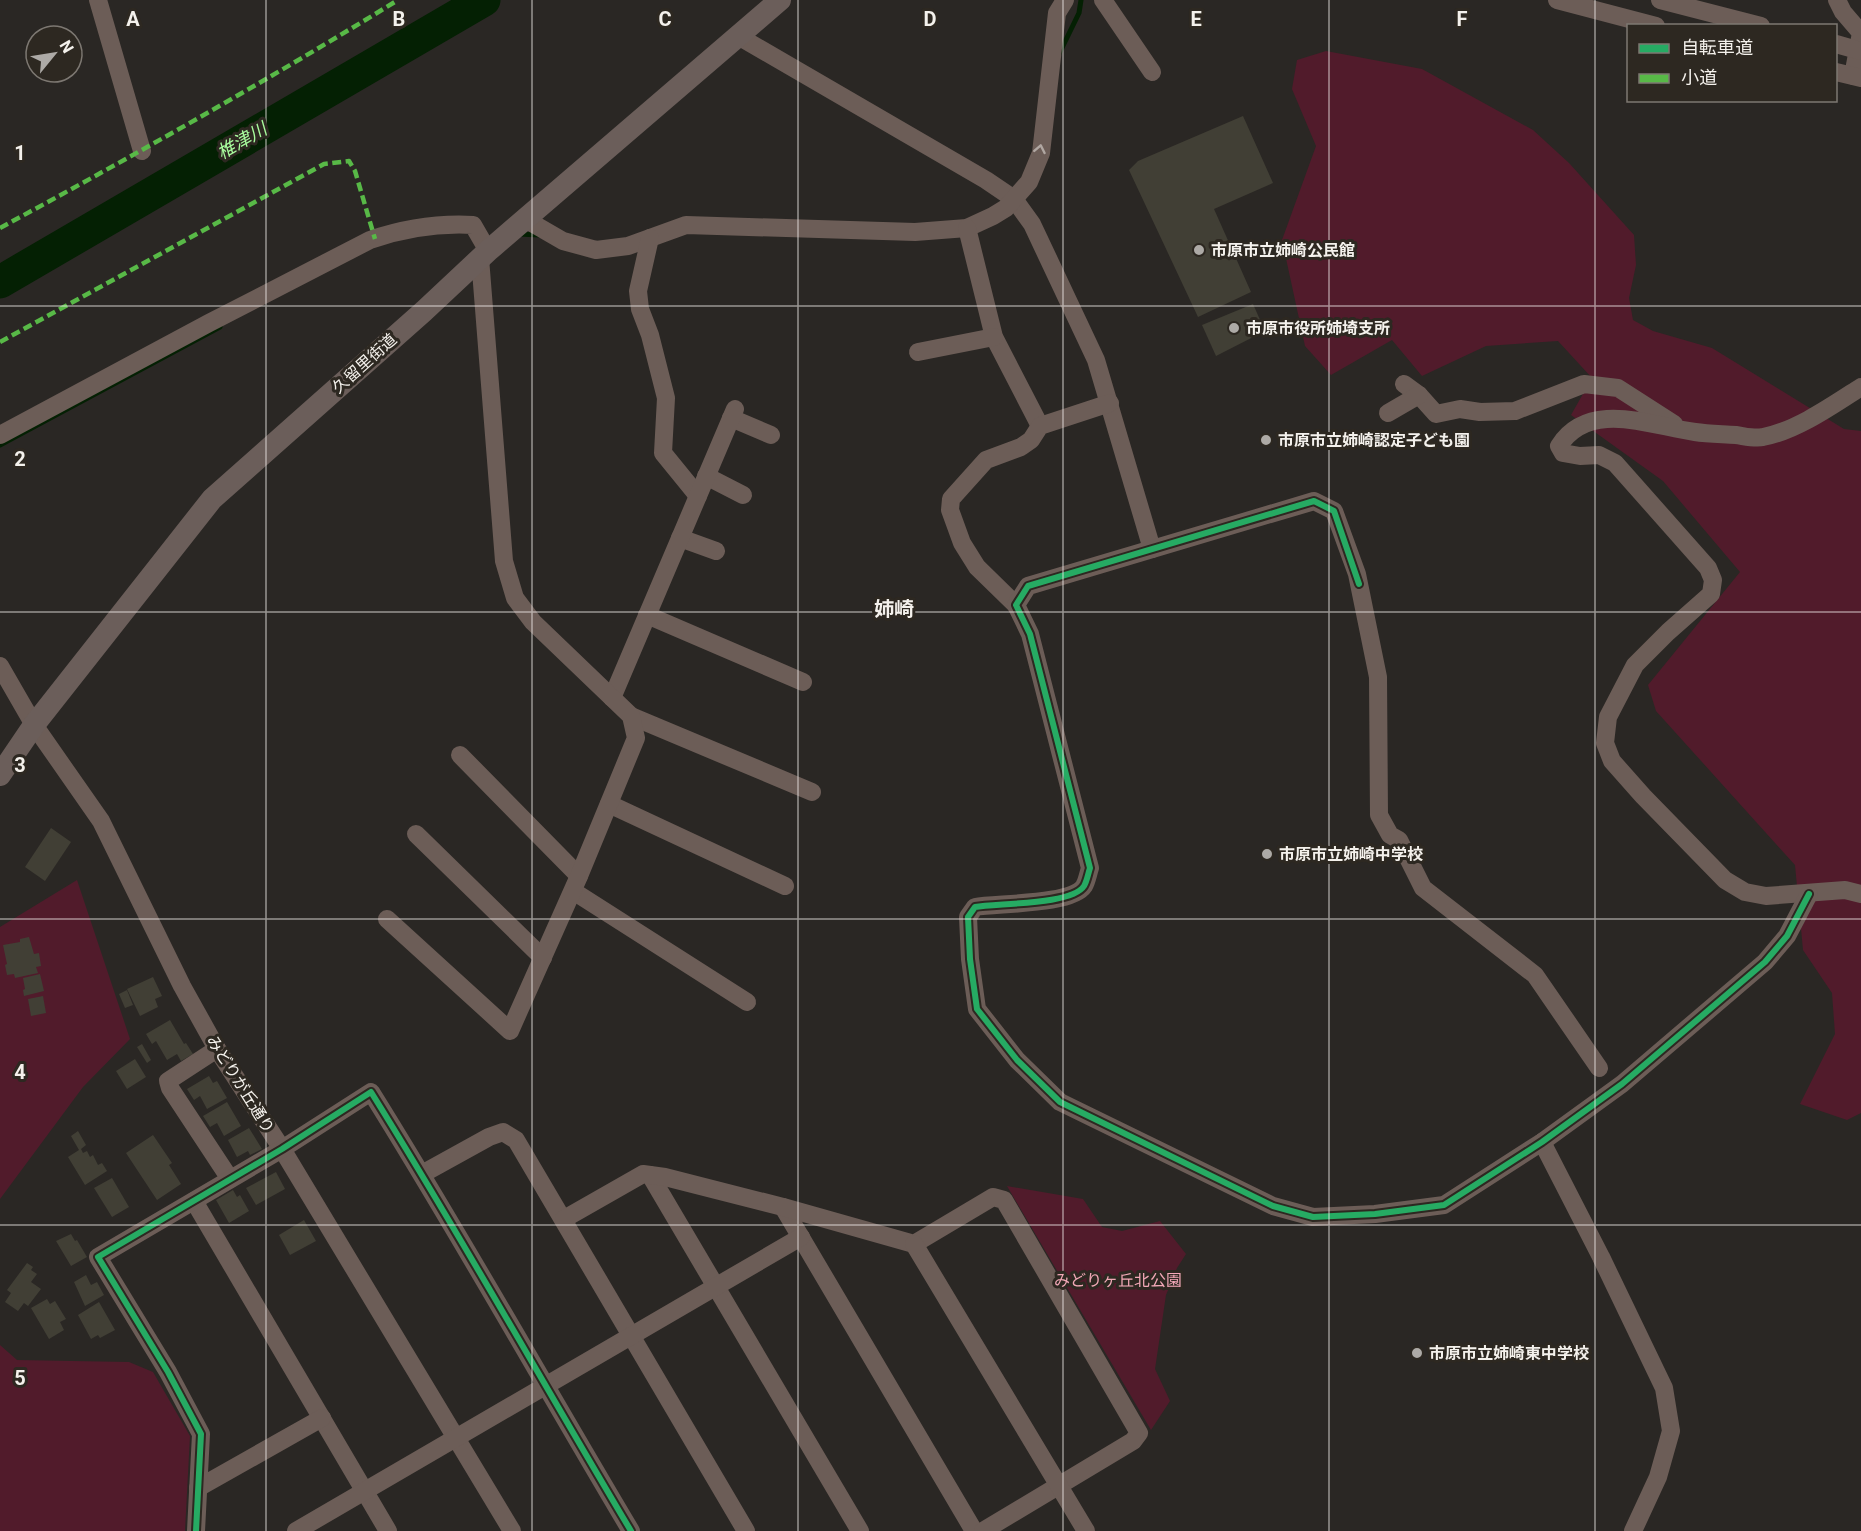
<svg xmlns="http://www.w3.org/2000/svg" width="1861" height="1531" font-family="Roboto,'Noto Sans JP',sans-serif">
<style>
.green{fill:#511b2b}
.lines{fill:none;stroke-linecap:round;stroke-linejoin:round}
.stream{stroke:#042003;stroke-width:5}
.river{stroke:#042003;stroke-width:33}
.building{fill:#413f35}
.minor{stroke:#6c5d57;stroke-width:18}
.major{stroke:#6b5e5a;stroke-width:22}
.quiet{stroke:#58b947;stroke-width:4.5;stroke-dasharray:9 4.5;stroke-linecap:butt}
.cycleway-casing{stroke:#2d2821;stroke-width:10}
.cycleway{stroke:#26ab63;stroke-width:6}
.oneway{stroke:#b0a7a2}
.grid{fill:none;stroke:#f4f1ec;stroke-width:1.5;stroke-opacity:0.55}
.poi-dot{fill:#adaaa6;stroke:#2d2821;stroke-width:2}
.labels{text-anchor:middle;stroke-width:6;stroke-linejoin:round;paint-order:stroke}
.poi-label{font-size:16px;font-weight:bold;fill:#f4f1ec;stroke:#2d2821;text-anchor:start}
.street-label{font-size:16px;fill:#f4f1ec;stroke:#2d2821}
.park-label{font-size:16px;fill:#f2a8b7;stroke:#2d2821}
.water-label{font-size:18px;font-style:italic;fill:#a9fd9e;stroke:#2d2821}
.quarter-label{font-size:20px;font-weight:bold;fill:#f4f1ec;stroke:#2d2821}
.grid-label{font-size:20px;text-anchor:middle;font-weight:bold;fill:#f4f1ec;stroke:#2d2821;stroke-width:6;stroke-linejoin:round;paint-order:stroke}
</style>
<rect width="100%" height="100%" fill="#2a2724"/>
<g class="green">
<path d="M1326 51 1422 69 1533 130 1569 163 1634 235 1636 265 1629 298 1633 320 1653 331 1712 348 1844 429 1861 431V1113L1847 1120 1800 1104 1835 1034 1832 993 1803 950 1795 865 1656 711 1648 685 1740 572 1663 481 1571 415 1592 378 1558 341 1486 346 1422 376 1392 340 1331 375 1305 346 1282 240 1316 146 1292 89 1297 60Z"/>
<path d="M77 880 130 1039 83 1087 0 1199V927Z"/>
<path d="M1007 1186 1083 1199 1102 1227 1122 1231 1160 1221 1186 1254 1177 1268 1166 1295 1155 1369 1170 1401 1151 1430Z"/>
<path d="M0 1345 17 1360 129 1362 153 1372 190 1436 185 1531H0Z"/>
</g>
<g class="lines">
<g class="stream">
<path d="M1059 54 1079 13 1081 0"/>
<path d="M519 234 540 235"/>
<path d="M0 445 220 327"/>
</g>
<path class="river" d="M0 282 484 0"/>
</g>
<g class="building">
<path d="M1243 116 1273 183 1214 209 1251 292 1198 317 1129 170 1138 161Z"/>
<path d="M1253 304 1265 331 1216 356 1202 325Z"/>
<path d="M51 828 71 842 45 881 25 867Z"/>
<path d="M29 937 34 954 39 953 41 966 36 967 38 973 15 978 14 974 7 975 5 965 7 964 3 945 20 942V939Z"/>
<path d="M40 974 44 991 24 996 23 990 25 989 23 978Z"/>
<path d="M153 977 162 996 155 999 158 1007 140 1016 127 989Z"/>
<path d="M127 990 133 1005 125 1008 119 994Z"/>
<path d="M43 996 46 1013 31 1016 28 999Z"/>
<path d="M170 1020 184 1044 186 1043 193 1054 181 1061 177 1054 167 1060 156 1041 152 1044 146 1034Z"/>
<path d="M142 1044 151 1060 147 1063 137 1047Z"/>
<path d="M135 1059 146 1077 127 1089 116 1071Z"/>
<path d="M209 1076 213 1083 217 1081 227 1098 207 1109 200 1096 194 1100 187 1089Z"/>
<path d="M227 1102 241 1126 224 1136 217 1123 210 1127 203 1116Z"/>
<path d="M249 1128 262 1149 250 1155 248 1151 237 1157 228 1140Z"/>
<path d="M78 1131 86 1145 81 1149 83 1153 87 1151 90 1157 93 1155 98 1165 102 1163 107 1171 85 1185 68 1157 79 1150 71 1136Z"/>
<path d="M153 1135 172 1163 169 1165 181 1184 157 1200 126 1153Z"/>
<path d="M276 1172 285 1189 256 1205 246 1188Z"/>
<path d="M112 1178 129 1207 112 1217 94 1188Z"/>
<path d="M233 1190 237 1197 240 1195 249 1211 229 1223 216 1200Z"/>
<path d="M304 1220 316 1241 290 1255 279 1235Z"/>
<path d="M71 1234 75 1241 77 1240 87 1257 71 1266 56 1241Z"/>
<path d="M27 1263 33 1267 31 1270 37 1274 31 1282 41 1289 28 1306 24 1303 18 1311 5 1302 11 1293 7 1290Z"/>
<path d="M86 1275 91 1285 97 1282 104 1295 85 1306 74 1282Z"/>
<path d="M47 1299 50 1304 55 1301 66 1319 60 1322 64 1330 49 1339 31 1308Z"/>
<path d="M99 1302 115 1330 100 1338 98 1335 91 1339 78 1315Z"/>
</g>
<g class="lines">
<g class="minor">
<path d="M98 0 142 151"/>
<path d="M1103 0 1152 72"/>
<path d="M1557 0 1656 26"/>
<path d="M1660 0 1761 26"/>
<path d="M1837 0 1843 12 1861 33 1853 76"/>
<path d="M738 36 986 180 1014 199 1032 224 1096 360 1152 549"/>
<path d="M1836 44 1861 51"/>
<path d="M1836 72 1861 78"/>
<path d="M525 219 563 241 596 250 628 246 686 225 915 232 967 228 993 216 1006 208 1029 182 1041 153 1057 13 1065 0"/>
<path d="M967 228 994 337 1040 426"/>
<path d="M650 238 638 291 640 309 650 335 666 398 663 453 698 496"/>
<path d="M918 352 994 337"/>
<path d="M1404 384 1419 395 1436 414 1460 409 1480 412 1515 411 1584 384 1618 388 1674 424"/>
<path d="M1861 387C1833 405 1796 431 1763 437 1755 439 1744 436 1736 435 1722 434 1708 434 1695 432 1651 426 1589 399 1559 446L1563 453 1580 456 1599 455 1615 463 1708 568 1713 580 1711 594 1668 632 1635 665 1608 717 1605 743 1612 761 1643 796 1725 880 1745 892 1766 896 1845 890 1861 894"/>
<path d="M1388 413 1419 395"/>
<path d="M731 418 771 435"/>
<path d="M0 435 209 323 370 240C405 228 437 223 473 225L488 251"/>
<path d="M706 476 743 495"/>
<path d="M680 538 716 551"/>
<path d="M1016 605 977 567 962 543 950 510 951 499 986 460 1021 447 1031 440 1040 426 1110 403"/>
<path d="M647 615 803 682"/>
<path d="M0 666 34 725 101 821 182 986 217 1049 282 1149 512 1531"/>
<path d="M612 698 735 409"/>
<path d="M631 716 812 792"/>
<path d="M460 755 579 876"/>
<path d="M609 804 785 886"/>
<path d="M416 834 543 958"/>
<path d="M573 891 747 1002"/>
<path d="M387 919 510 1031 579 876 636 738 631 716 533 622 515 598 504 561 480 258"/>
<path d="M217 1049 168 1081 170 1088 230 1179"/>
<path d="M1599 1068 1535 975 1423 888 1399 840 1390 835 1379 815 1378 677 1357 574 1334 511 1314 501 1028 586 1016 605 1030 634 1090 868C1088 874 1087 881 1084 886 1072 905 998 903 975 907L968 917 970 959 977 1009 1017 1060 1060 1102 1273 1206 1313 1217 1375 1214 1444 1205 1542 1142 1622 1084 1765 962 1787 936 1809 894"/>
<path d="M1542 1142 1601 1257 1664 1388 1671 1431 1658 1477 1633 1531"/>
<path d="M422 1174 489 1137 503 1132 516 1140 746 1531"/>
<path d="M650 1175 860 1531"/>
<path d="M194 1201 388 1531"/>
<path d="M783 1207 974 1531"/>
<path d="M564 1219 643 1174 665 1177 783 1207 914 1244 993 1197 1004 1200 1139 1433 1133 1441 983 1531"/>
<path d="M914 1244 1086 1531"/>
<path d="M198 1488 322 1418"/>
<path d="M196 1531 201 1434 168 1372 98 1257 282 1149 371 1092C461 1236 544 1385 631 1531"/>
<path d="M296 1531 801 1237"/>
</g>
<path class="major" d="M0 775 34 725 212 499 424 311 488 251 780 0"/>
<g class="quiet">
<path d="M0 228C135 155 268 80 398 0"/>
<path d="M0 342 324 164 349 161 355 171 375 239"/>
</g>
<g class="cycleway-casing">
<g id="cycleway">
<path d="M1359 584 1334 511 1314 501 1028 586 1016 605 1030 634 1090 868C1088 874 1087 881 1084 886 1072 905 998 903 975 907L968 917 970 959 977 1009 1017 1060 1060 1102 1273 1206 1313 1217 1375 1214 1444 1205 1542 1142 1622 1084 1765 962 1787 936 1809 894"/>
<path d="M196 1531 201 1434 168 1372 98 1257 282 1149 371 1092C461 1236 544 1385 631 1531"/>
</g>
</g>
<use href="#cycleway" class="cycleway"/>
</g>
<defs><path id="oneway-chevron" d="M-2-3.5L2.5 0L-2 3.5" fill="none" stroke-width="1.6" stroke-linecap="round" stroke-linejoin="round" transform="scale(1.5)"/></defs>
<use class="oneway" href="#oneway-chevron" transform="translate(1040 149) rotate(-79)"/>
<path class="grid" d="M266 0V1531M532 0V1531M798 0V1531M1063 0V1531M1329 0V1531M1595 0V1531M0 306H1861M0 612H1861M0 919H1861M0 1225H1861"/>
<g class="poi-dot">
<circle cx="1199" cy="250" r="6"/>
<circle cx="1234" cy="328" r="6"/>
<circle cx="1266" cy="440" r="6"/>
<circle cx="1267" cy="854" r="6"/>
<circle cx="1417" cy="1353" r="6"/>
</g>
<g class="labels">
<g class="poi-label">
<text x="1211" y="256">市原市立姉崎公民館</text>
<text x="1246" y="334">市原市役所姉埼支所</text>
<text x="1278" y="446">市原市立姉崎認定子ども園</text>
<text x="1279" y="860">市原市立姉崎中学校</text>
<text x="1429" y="1359">市原市立姉崎東中学校</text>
</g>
<g class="street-label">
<text transform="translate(364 363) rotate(-42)" y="6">久留里街道</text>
<text transform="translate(241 1084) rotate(58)" y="6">みどりが丘通り</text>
</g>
<g class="park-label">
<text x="1118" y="1286">みどりヶ丘北公園</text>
</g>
<g class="water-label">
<text transform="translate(242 141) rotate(-30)" y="6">椎津川</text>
</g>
<g class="quarter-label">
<text x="894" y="616">姉崎</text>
</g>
</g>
<g class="grid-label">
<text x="133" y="26">A</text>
<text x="399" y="26">B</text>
<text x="665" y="26">C</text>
<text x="930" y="26">D</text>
<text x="1196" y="26">E</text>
<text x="1462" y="26">F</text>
<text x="20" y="160">1</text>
<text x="20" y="466">2</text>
<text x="20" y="772">3</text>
<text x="20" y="1079">4</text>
<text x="20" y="1385">5</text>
</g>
<rect x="1627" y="24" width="210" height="78" fill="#2d2821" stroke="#7d7872" stroke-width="1.5"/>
<rect x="1639" y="44" width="30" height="9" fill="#26ab63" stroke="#7d7872" stroke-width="1.5"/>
<text x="1681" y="54" font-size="18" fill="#f4f1ec">自転車道</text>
<rect x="1639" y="74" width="30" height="9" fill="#58b947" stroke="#7d7872" stroke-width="1.5"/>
<text x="1681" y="84" font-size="18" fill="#f4f1ec">小道</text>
<g transform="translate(54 54) rotate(60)"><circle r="28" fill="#2d2821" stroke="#7d7872" stroke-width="1.5"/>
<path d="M0-4.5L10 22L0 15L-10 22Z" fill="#adaaa6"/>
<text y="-9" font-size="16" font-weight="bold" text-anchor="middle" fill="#f4f1ec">N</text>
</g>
</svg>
